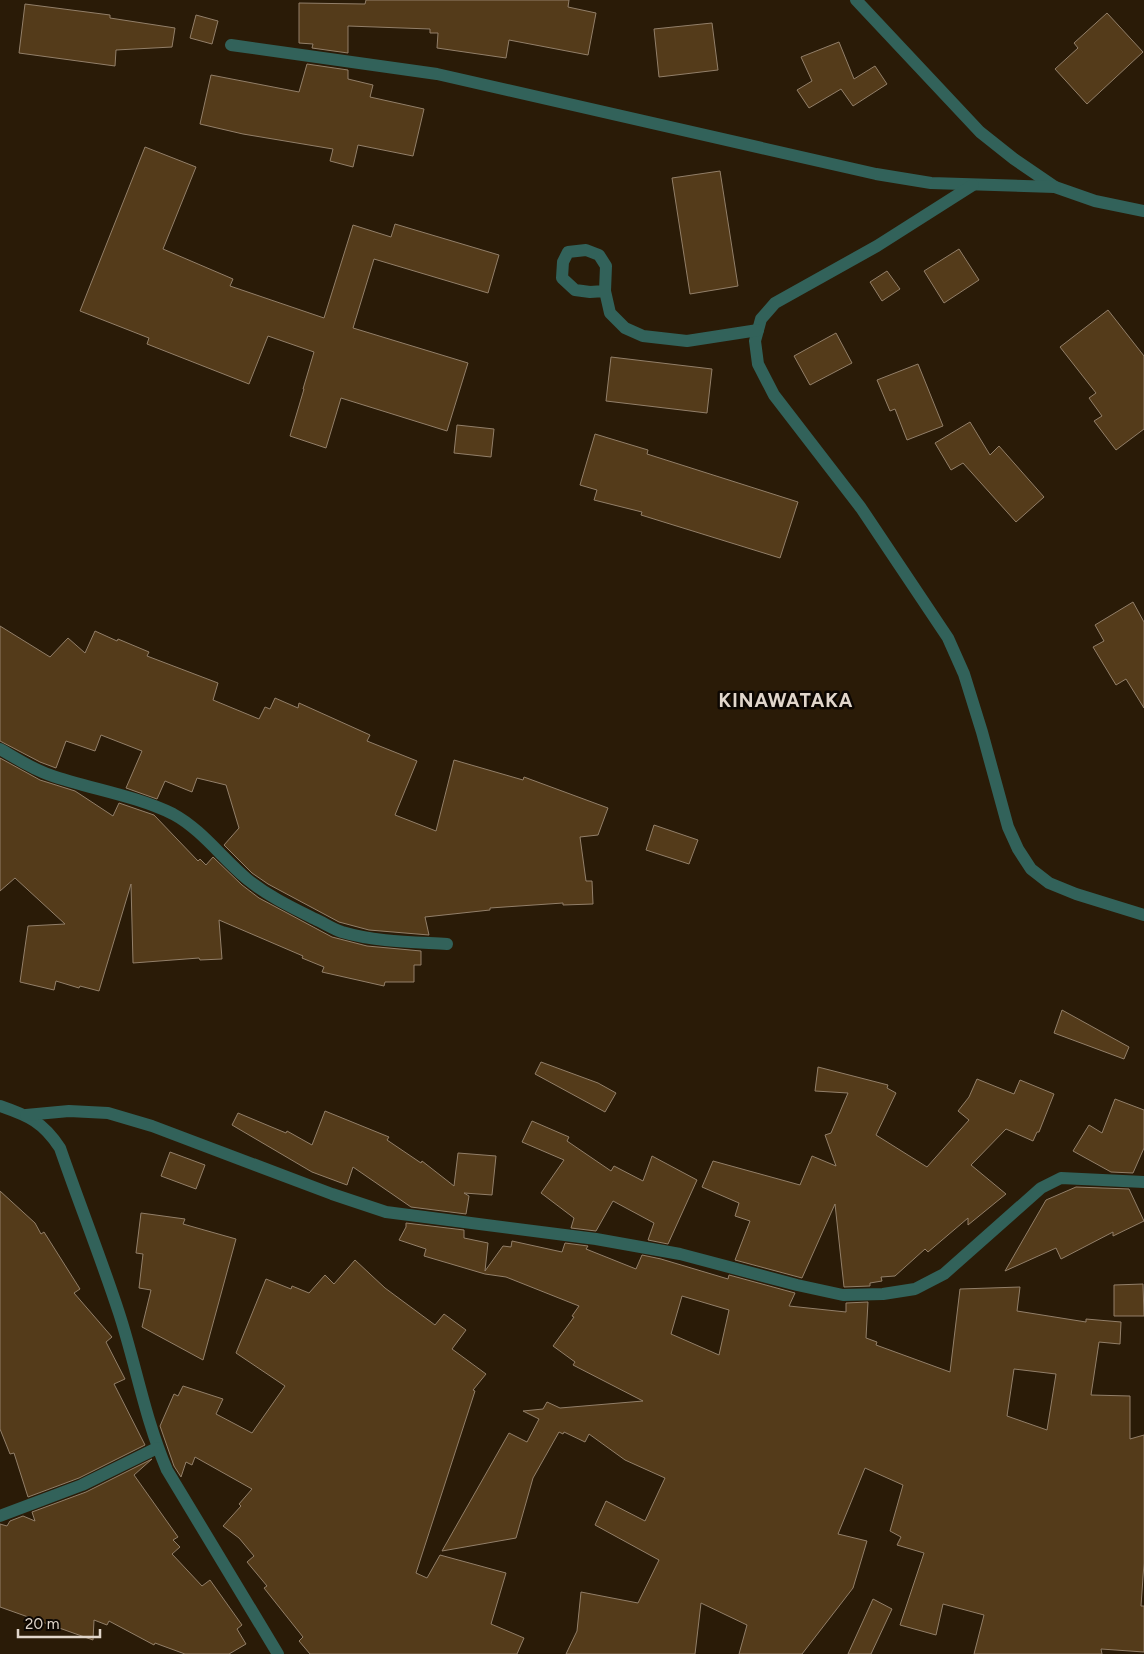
<svg xmlns="http://www.w3.org/2000/svg" width="1144" height="1654" font-family="Figtree,sans-serif">
<style>
.building{fill:#543b1a;stroke:#927f69;fill-rule:evenodd}
.lines{fill:none;stroke-linecap:round;stroke-linejoin:round}
.minor{stroke:#32625a;stroke-width:12}
.labels{text-anchor:middle;stroke-width:5;stroke-linejoin:round;paint-order:stroke}
.district-label{font-size:19px;font-weight:bold;letter-spacing:1px;fill:#e1d6cb;stroke:#0d0702}
</style>
<rect width="100%" height="100%" fill="#2a1b07"/>
<g class="building">
<path d="M366 0H569L568 7 596 13 588 55 509 40 506 58 437 48 438 33H430V29L348 26V53L312 48 313 44 299 43V3L365 4Z"/>
<path d="M25 4 110 15V18L175 28 172 47 116 50 115 66 19 53Z"/>
<path d="M1107 13 1143 52 1087 104 1055 69 1078 48 1074 43Z"/>
<path d="M196 15 218 21 212 44 190 38Z"/>
<path d="M712 23 718 70 659 77 654 29Z"/>
<path d="M839 42 854 79 875 66 887 84 853 106 841 89 809 108 797 90 812 81 801 57Z"/>
<path d="M307 64 348 70V79L373 85 370 97 424 109 413 156 358 145 353 167 330 161 333 149 243 134 200 124 211 75 299 92Z"/>
<path d="M145 147 196 167 163 249 233 279 230 286 324 318 353 225 391 237 395 224 499 255 488 293 374 259 353 328 468 363 447 431 341 398 326 448 290 436 304 389H303L314 352 268 336 249 384 147 344 149 338 80 311Z"/>
<path d="M720 171 738 286 690 294 672 178Z"/>
<path d="M959 249 979 280 944 303 924 271Z"/>
<path d="M887 271 900 289 882 301 870 282Z"/>
<path d="M1108 310 1144 356V429L1116 450 1094 421 1102 416 1089 398 1096 393 1060 347Z"/>
<path d="M836 333 852 363 810 385 794 356Z"/>
<path d="M611 357 712 369 707 413 606 401Z"/>
<path d="M918 364 943 426 907 440 895 409 890 411 877 380Z"/>
<path d="M970 422 990 455 999 446 1044 497 1016 522 963 463 951 470 935 443Z"/>
<path d="M457 425 494 429 491 457 454 453Z"/>
<path d="M595 434 648 450 647 454 798 502 780 558 641 515 642 512 594 500 597 490 580 485Z"/>
<path d="M1133 602 1144 622V708L1126 679 1116 685 1093 647 1104 641 1095 625Z"/>
<path d="M0 626 50 657 68 638 85 653 95 631 117 641 118 639 149 652 147 656 218 683 213 700 259 719 265 707 270 709 275 698 298 708 299 703 370 735 367 741 417 761 395 815 436 831 454 760 523 780 524 777 608 808 598 835 580 837 586 881H592L593 904 563 905V903L490 908V910L425 917 429 935 369 930 339 922 268 884 252 873 224 845 239 828 226 785 197 778 192 792 165 781 157 799 126 788 142 751 101 735 95 751 66 741 56 768 40 762 0 741Z"/>
<path d="M0 758 40 780 75 791 113 816 119 803 154 815 198 861 200 859 206 865 213 857 242 885 259 898 332 937 367 946 421 951V965H414V982H385L384 986 322 972 324 967 302 958 303 956 219 920 222 959 200 960 199 958 133 963 131 884 99 991 80 986 79 988 56 981 54 990 20 982 28 926 65 924 15 878 0 891Z"/>
<path d="M654 825 698 840 689 864 646 850Z"/>
<path d="M1062 1010 1129 1047 1124 1059 1054 1033Z"/>
<path d="M541 1062 598 1083 616 1093 605 1112 535 1074Z"/>
<path d="M818 1067 888 1085 887 1088 896 1093 876 1135 927 1167 969 1120 958 1111 969 1097 977 1079 1014 1094 1020 1080 1054 1094 1039 1132H1037L1033 1141 1006 1129 971 1165 1006 1194 968 1225V1218L928 1252 925 1249 895 1276 881 1277 882 1281 870 1283V1286L844 1287 835 1204 802 1278 735 1260 750 1221 735 1216 739 1203 702 1187 713 1161 800 1185 812 1156 836 1166 825 1135 831 1133 848 1093 815 1091Z"/>
<path d="M1115 1099 1144 1110V1148L1133 1173 1111 1172 1073 1151 1089 1125 1102 1133Z"/>
<path d="M325 1111 389 1137 387 1140 421 1163 422 1161 454 1186 458 1153 496 1156 492 1195 464 1193 469 1196 466 1214 411 1207 353 1167 347 1185 312 1172 232 1125 238 1113 286 1133 287 1131 312 1145Z"/>
<path d="M532 1121 569 1137 567 1141 611 1171 614 1166 643 1181 652 1156 697 1180 668 1244 648 1240 654 1223 613 1201 596 1231 571 1228 574 1218 541 1193 564 1160 522 1142Z"/>
<path d="M170 1152 205 1165 196 1189 161 1176Z"/>
<path d="M1076 1187 1129 1189 1144 1221 1113 1236V1232L1061 1259 1056 1248 1005 1271 1046 1200Z"/>
<path d="M0 1191 35 1223 41 1234 44 1232 80 1289 74 1293 112 1337 106 1342 125 1379 114 1384 145 1445 79 1478 28 1497 14 1453 10 1454 0 1429Z"/>
<path d="M141 1213 185 1219 183 1224 236 1239 203 1360 142 1327 151 1290 139 1288 143 1254 136 1253Z"/>
<path d="M406 1223 464 1230V1238L488 1243 485 1271 503 1246 511 1247 512 1241 562 1252 565 1243 588 1246 586 1249 636 1269 642 1255 661 1259 728 1279 729 1275 795 1293 789 1306 846 1312V1303L868 1302 866 1338 877 1342 876 1345 950 1372 960 1289 1020 1287 1017 1311 1086 1322V1319L1121 1322 1120 1344 1099 1342 1091 1395 1130 1396V1439L1144 1435V1563L1141 1606H1144V1652L1101 1649 1102 1654H974L984 1615 943 1604 936 1635 900 1625 924 1553 897 1545 901 1537 890 1531 903 1485 865 1468 838 1534 867 1541 853 1588 802 1654H739L747 1625 701 1603 695 1654H566L577 1631 581 1592 638 1603 659 1560 595 1525 606 1501 645 1521 665 1478 625 1460 589 1434 585 1442 564 1432 563 1434 559 1432 533 1478 516 1538 442 1551 509 1433 527 1442 539 1419 523 1411 543 1409 547 1402 560 1408 643 1401 573 1365 575 1362 553 1346 574 1317 572 1316 579 1306 506 1277 485 1274 424 1256 426 1249 399 1240 406 1227ZM682 1296 729 1310 719 1355 671 1334ZM1014 1369 1056 1374 1047 1430 1007 1416Z"/>
<path d="M355 1260 385 1288 435 1325 444 1314 466 1330 452 1349 486 1374 473 1390 475 1391 416 1573 427 1578 440 1555 506 1573 491 1624 524 1638 517 1654H310L299 1641 303 1637 264 1588 267 1586 247 1562 254 1556 239 1538 223 1526 241 1506 239 1504 252 1489 195 1457 192 1465 186 1462 181 1477 174 1466 160 1426 174 1394 178 1396 183 1386 223 1399 216 1414 252 1433 285 1386 236 1353 266 1279 291 1289 292 1286 309 1293 325 1275 334 1284Z"/>
<path d="M1143 1284 1144 1316H1114V1285Z"/>
<path d="M152 1459 134 1475 178 1537 173 1540 180 1547 172 1554 202 1586 210 1580 242 1625 237 1629 246 1644 229 1654H185L155 1643 154 1645 109 1621 107 1625 94 1620 93 1640 0 1607V1524L7 1526 10 1521 23 1516 35 1521 32 1512 86 1492Z"/>
<path d="M873 1599 892 1609 871 1654H848Z"/>
</g>
<g class="lines">
<g class="minor">
<path d="M856 0 980 132 1014 159 1055 187 1095 201 1144 211"/>
<path d="M231 45 437 74 876 174 931 183 1055 187"/>
<path d="M973 185 877 246 775 303 761 319 755 341 758 364 774 395 861 508 948 638 964 674 982 732 1008 827 1018 849 1031 869 1049 883 1076 894 1144 915"/>
<path d="M605 291 590 292 575 290 562 278 563 262 568 252 586 250 599 255 606 266 605 291 610 313 625 328 643 336 687 341 758 330"/>
<path d="M0 749C16 758 32 769 50 775 90 789 134 795 173 814 201 829 222 858 247 879 268 896 291 907 315 919 324 923 333 929 342 932 376 942 413 942 447 944"/>
<path d="M0 1106C29 1116 43 1122 60 1148 79 1203 101 1258 119 1313 136 1365 145 1419 167 1470L278 1654"/>
<path d="M26 1115 69 1111 108 1113 152 1126 332 1194 386 1212 596 1239 680 1254 797 1285 843 1295 883 1294 915 1289 944 1274 1041 1188 1061 1178 1144 1182"/>
<path d="M0 1516 82 1485 157 1448"/>
</g>
</g>
<g class="labels">
<g class="district-label">
<text x="786" y="707">KINAWATAKA</text>
</g>
</g>
<path d="M18 1629v8h82v-8" fill="none" stroke="#e1d6cb" stroke-width="2.5"/>
<text x="25" y="1629" font-size="15" fill="#e1d6cb" stroke="#0d0702" stroke-width="4" paint-order="stroke">20 m</text>
</svg>
